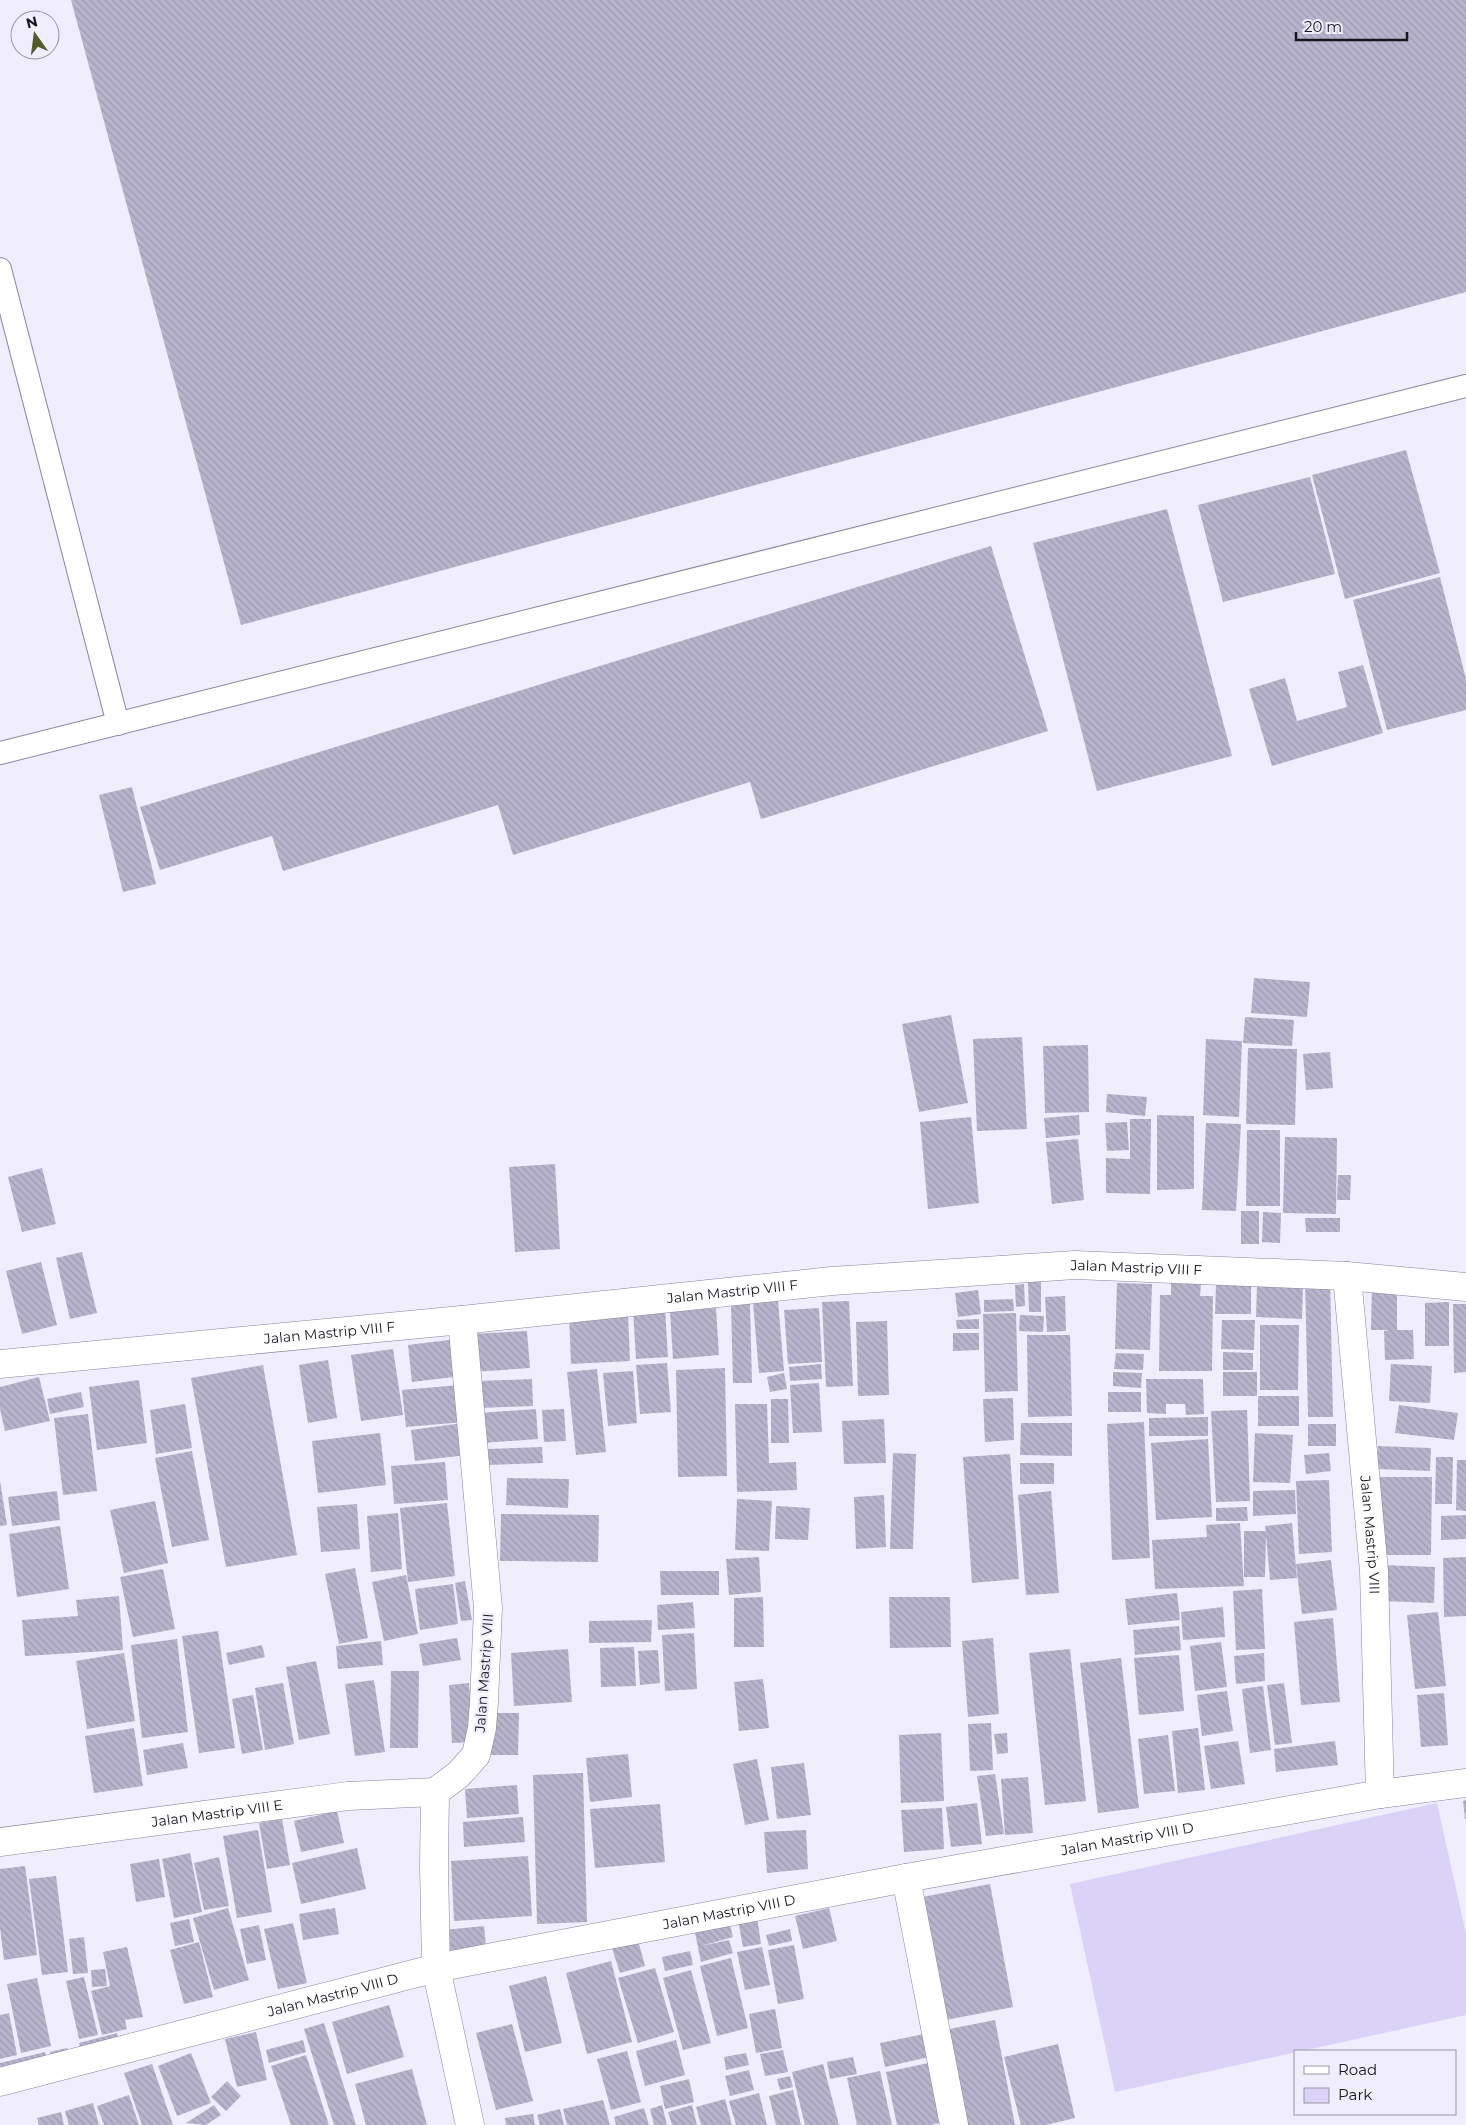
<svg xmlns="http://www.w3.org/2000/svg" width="1466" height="2125" font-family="Montserrat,sans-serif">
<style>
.park{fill:#dbd3f7}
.building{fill:url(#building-back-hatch)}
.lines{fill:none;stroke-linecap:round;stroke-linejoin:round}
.service-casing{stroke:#8a859c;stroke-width:24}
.minor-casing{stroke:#8a859c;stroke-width:29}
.service{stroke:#fff;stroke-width:22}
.minor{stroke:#fff;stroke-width:28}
.labels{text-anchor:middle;stroke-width:4.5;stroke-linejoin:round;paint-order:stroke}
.street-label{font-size:14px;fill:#17151d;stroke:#f0edfd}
</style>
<defs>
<pattern id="building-back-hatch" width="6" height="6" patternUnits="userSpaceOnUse" patternTransform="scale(1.25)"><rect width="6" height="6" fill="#b9b4cd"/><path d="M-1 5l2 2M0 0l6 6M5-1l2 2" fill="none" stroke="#9e9ab0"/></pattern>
</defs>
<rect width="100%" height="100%" fill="#f0edfd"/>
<path class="park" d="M1437 1803 1466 1934V2015L1115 2092 1070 1884Z"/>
<g class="building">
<path d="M71 0H1466V292L241 625Z"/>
<path d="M1406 450 1440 573 1345 599 1312 475Z"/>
<path d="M1310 477 1335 574 1223 602 1198 505Z"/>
<path d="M1167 509 1232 756 1097 791 1033 543Z"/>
<path d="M991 546 1048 731 761 819 750 782 513 855 498 805 283 871 272 836 160 870 140 807Z"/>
<path d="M1440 577 1466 679V710L1387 730 1353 600Z"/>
<path d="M1363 665 1383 733 1272 766 1249 689 1285 678 1297 721 1347 707 1338 672Z"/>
<path d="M132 787 156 884 123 892 99 795Z"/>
<path d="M1254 978 1310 982 1307 1017 1251 1013Z"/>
<path d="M951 1015 968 1103 919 1112 902 1024Z"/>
<path d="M1245 1017 1294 1020 1292 1046 1243 1043Z"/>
<path d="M1022 1037 1027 1129 977 1131 973 1039Z"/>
<path d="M1206 1039 1242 1041 1239 1117 1203 1115Z"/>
<path d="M1088 1045 1089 1112 1045 1113 1043 1046Z"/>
<path d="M1248 1048 1297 1049 1295 1125 1246 1124Z"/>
<path d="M1330 1052 1333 1088 1306 1090 1303 1054Z"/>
<path d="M1107 1094 1147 1097 1145 1116 1106 1112Z"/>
<path d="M1079 1115 1080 1135 1046 1138 1044 1118Z"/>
<path d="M1157 1115 1194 1116V1189L1157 1190Z"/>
<path d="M971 1117 979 1203 928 1209 920 1122Z"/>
<path d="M1130 1119H1151L1150 1194 1106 1193V1158L1130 1159Z"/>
<path d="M1127 1122 1129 1150 1107 1151 1105 1123Z"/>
<path d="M1206 1123 1241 1124 1236 1211 1202 1210Z"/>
<path d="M1247 1130H1280V1206H1246Z"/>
<path d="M1285 1137 1337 1138 1336 1214 1283 1213Z"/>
<path d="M1078 1139 1084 1200 1052 1204 1046 1142Z"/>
<path d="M555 1164 560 1249 515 1252 509 1167Z"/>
<path d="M42 1168 56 1224 22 1232 8 1177Z"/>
<path d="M1338 1175H1351L1350 1200H1337Z"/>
<rect x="1241" y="1211" width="18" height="33"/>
<path d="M1263 1212 1281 1213 1280 1243 1262 1242Z"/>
<path d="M1305 1218H1340V1232H1306Z"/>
<path d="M82 1252 97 1313 70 1319 56 1258Z"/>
<path d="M41 1262 57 1325 22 1334 6 1271Z"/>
<path d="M1305 1278H1330L1333 1417H1308Z"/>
<path d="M1372 1281H1397V1330H1413L1414 1359 1385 1360 1384 1331 1389 1330H1371Z"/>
<path d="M1028 1282H1041V1312H1029Z"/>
<path d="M1117 1283 1152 1284 1150 1350 1115 1349Z"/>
<path d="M1171 1283 1201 1284 1200 1296H1213L1212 1371H1159L1160 1295H1171Z"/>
<path d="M1024 1284 1025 1306 1016 1307 1015 1285Z"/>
<path d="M1216 1285 1251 1286V1314H1215Z"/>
<path d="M1257 1285 1303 1287 1302 1319 1256 1317Z"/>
<path d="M978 1290 981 1314 958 1317 955 1293Z"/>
<path d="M1065 1296 1066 1331 1047 1332 1045 1297Z"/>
<path d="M1013 1299 1014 1311 984 1312V1300Z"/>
<path d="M778 1301 784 1371 759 1373 753 1303Z"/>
<path d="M849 1301 853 1386 826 1387 822 1302Z"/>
<path d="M1449 1302V1346H1425V1303Z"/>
<path d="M731 1304H750L752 1383H733Z"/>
<path d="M1453 1304H1466V1372L1454 1373Z"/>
<path d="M665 1308 668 1357 636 1359 633 1310Z"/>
<path d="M716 1308 719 1355 673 1359 670 1312Z"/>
<path d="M819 1308 822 1362 788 1364 784 1310Z"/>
<path d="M628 1313 630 1361 571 1364 569 1315Z"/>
<path d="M1016 1313 1018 1391 985 1392 983 1314Z"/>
<path d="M1020 1315 1044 1316 1043 1332 1019 1331Z"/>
<path d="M979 1319V1329H957L956 1320Z"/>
<path d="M1222 1320H1255L1254 1350 1221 1349Z"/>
<path d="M887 1321 889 1395 858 1396 856 1322Z"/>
<path d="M1260 1325H1299L1298 1390H1260Z"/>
<path d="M527 1331 530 1368 473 1372 470 1334Z"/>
<path d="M953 1333H979V1350L953 1351Z"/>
<path d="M1027 1335H1070L1072 1416 1028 1417Z"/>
<path d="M457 1339 462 1376 412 1382 408 1345Z"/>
<path d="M393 1349 403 1415 361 1421 351 1355Z"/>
<path d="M1223 1352 1253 1353V1370H1223Z"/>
<path d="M1116 1353 1144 1354 1143 1370 1114 1369Z"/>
<path d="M328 1360 337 1418 308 1423 299 1365Z"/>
<path d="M667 1363 671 1412 640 1414 636 1365Z"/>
<path d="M821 1364 822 1379 790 1381 789 1367Z"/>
<path d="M1391 1364 1432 1366 1430 1403 1389 1401Z"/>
<path d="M263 1365 297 1555 226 1567 191 1378Z"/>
<path d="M725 1368 727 1476 678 1477 676 1370Z"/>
<path d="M597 1369 606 1452 576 1455 567 1372Z"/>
<path d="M633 1371 637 1423 608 1426 603 1373Z"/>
<path d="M1113 1372 1142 1373 1141 1388 1113 1386Z"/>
<rect x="1223" y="1372" width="34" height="24"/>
<path d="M784 1373 787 1389 770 1392 767 1377Z"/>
<path d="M39 1377 50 1421 5 1431 0 1409V1387Z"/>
<path d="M532 1379 533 1406 480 1408 479 1381Z"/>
<path d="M1146 1379H1203L1204 1414 1186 1415 1185 1404H1166V1414L1147 1413Z"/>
<path d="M139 1380 147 1443 97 1450 89 1387Z"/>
<path d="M819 1383 822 1432 793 1433 790 1385Z"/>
<path d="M459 1385 464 1422 406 1427 402 1390Z"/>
<path d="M81 1392 84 1407 50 1414 47 1399Z"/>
<rect x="1108" y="1392" width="33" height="20"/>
<rect x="1258" y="1396" width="41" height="30"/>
<path d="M1013 1398 1014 1440 985 1442 983 1399Z"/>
<path d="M771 1399H788L789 1443H771Z"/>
<path d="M185 1404 192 1448 156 1454 150 1410Z"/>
<path d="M735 1404H767L769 1463 796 1462 797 1490 737 1492Z"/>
<path d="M1399 1405 1458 1413 1454 1440 1395 1433Z"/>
<path d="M536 1409 538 1439 482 1443 479 1413Z"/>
<path d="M564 1409 566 1441 544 1442 542 1410Z"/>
<path d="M1247 1410 1250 1501 1216 1502 1211 1411Z"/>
<path d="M88 1414 97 1491 63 1495 54 1418Z"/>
<path d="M1208 1417V1436H1149V1418Z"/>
<path d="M884 1419 886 1463 844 1464 842 1421Z"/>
<path d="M1144 1422 1150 1558 1112 1560 1107 1424Z"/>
<path d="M463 1423 467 1455 415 1461 411 1430Z"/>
<path d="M1021 1423H1072V1456L1020 1455Z"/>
<rect x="1308" y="1424" width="28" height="22"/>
<path d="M380 1433 386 1485 318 1493 312 1441Z"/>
<path d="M1255 1433 1293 1435 1290 1483 1253 1482Z"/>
<path d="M1208 1439 1212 1517 1156 1520 1151 1443Z"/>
<path d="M1378 1446 1431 1448 1430 1471 1377 1469Z"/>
<path d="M542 1447 543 1463 487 1465V1449Z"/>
<path d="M192 1451 209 1540 172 1547 155 1458Z"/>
<path d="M893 1453 916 1454 913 1549H890Z"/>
<path d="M1329 1453 1331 1471 1306 1474 1304 1455Z"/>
<path d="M1010 1454 1019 1579 972 1583 963 1457Z"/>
<path d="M1436 1457H1453L1452 1504H1435Z"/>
<path d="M1457 1460H1466V1511L1456 1510Z"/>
<path d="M445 1462 448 1500 394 1504 391 1466Z"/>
<rect x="1020" y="1463" width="34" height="21"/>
<path d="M1380 1477H1432L1431 1555H1379Z"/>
<path d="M507 1478 569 1479 568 1508 506 1505Z"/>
<path d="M1329 1480 1332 1552 1299 1554 1296 1481Z"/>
<path d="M0 1481 7 1525 0 1526Z"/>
<path d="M1295 1490 1296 1514 1253 1516V1491Z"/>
<path d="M57 1491 60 1520 12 1526 8 1497Z"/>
<path d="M1051 1491 1059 1593 1026 1595 1018 1495Z"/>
<path d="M884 1495 886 1547 856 1549 854 1497Z"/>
<path d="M737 1499 772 1501 769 1551 735 1550Z"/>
<path d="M155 1501 168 1563 124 1573 110 1510Z"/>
<path d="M447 1503 455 1576 408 1582 400 1508Z"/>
<path d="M357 1504 360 1549 321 1552 317 1507Z"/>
<path d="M776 1506 810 1508 808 1540 775 1539Z"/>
<path d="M1247 1507 1248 1521H1216V1508Z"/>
<path d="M398 1513 402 1569 371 1572 367 1516Z"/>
<path d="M501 1514 599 1515 598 1562 500 1561Z"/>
<path d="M1466 1515V1539L1441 1540V1516Z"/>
<path d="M1240 1523 1244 1586 1155 1589 1152 1540 1207 1537 1206 1525Z"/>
<path d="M1292 1523 1297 1578 1270 1580 1266 1536 1265 1577H1244V1531H1266L1265 1526Z"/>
<path d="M60 1526 69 1589 17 1597 9 1534Z"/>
<path d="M759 1557 761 1592 729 1595 726 1559Z"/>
<path d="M1466 1557V1616L1444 1617 1443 1558Z"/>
<path d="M1331 1560 1337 1610 1302 1614 1296 1564Z"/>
<path d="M1383 1565 1435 1567 1434 1603 1382 1601Z"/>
<path d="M355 1568 368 1638 339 1644 325 1574Z"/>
<path d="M163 1569 175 1629 133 1637 120 1577Z"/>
<path d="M660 1571H719V1595H661Z"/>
<path d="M406 1575 418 1634 384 1641 372 1582Z"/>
<path d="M465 1581 472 1620 461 1621 455 1583Z"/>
<path d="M453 1584 458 1624 420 1630 415 1589Z"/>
<path d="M1262 1589 1265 1649 1236 1650 1233 1591Z"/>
<path d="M1177 1593 1180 1620 1128 1625 1125 1599Z"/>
<path d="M119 1596 123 1650 25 1656 22 1620 78 1616 76 1600Z"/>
<path d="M763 1597 764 1647H734V1598Z"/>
<path d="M889 1597H950L951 1647 890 1648Z"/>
<path d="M693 1602 695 1628 658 1630 657 1605Z"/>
<path d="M1223 1607 1225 1637 1183 1640 1181 1612Z"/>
<path d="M1438 1612 1446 1686 1415 1689 1407 1615Z"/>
<path d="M1333 1618 1340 1702 1301 1705 1294 1622Z"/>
<path d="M652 1620 651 1642 589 1643V1621Z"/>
<path d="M1179 1626 1181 1650 1135 1655 1133 1630Z"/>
<path d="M218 1631 235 1748 199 1753 182 1636Z"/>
<path d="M694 1633 697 1689 665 1691 662 1635Z"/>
<path d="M457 1638 461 1660 423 1666 419 1644Z"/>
<path d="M993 1638 999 1714 968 1717 962 1641Z"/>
<path d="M177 1639 188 1732 142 1738 131 1645Z"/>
<path d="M381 1641 383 1665 338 1669 336 1646Z"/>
<path d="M1221 1642 1227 1687 1195 1691 1190 1646Z"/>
<path d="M262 1645 265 1657 229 1665 226 1653Z"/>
<path d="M634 1647 636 1686 601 1687 600 1648Z"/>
<path d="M568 1649 572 1702 514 1706 511 1653Z"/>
<path d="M1070 1649 1086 1801 1045 1805 1029 1653Z"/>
<path d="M658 1650 660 1683 640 1685 638 1651Z"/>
<path d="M124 1653 135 1721 87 1729 76 1661Z"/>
<path d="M1264 1653 1265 1681 1236 1684 1234 1656Z"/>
<path d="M1179 1655 1184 1711 1139 1715 1134 1658Z"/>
<path d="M1121 1658 1139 1808 1098 1813 1080 1663Z"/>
<path d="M316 1661 330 1734 299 1740 286 1667Z"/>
<path d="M391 1671H419L418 1748H390Z"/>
<path d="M763 1679 769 1728 739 1731 734 1682Z"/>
<path d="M374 1680 385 1752 355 1756 345 1684Z"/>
<path d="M283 1683 294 1744 265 1750 255 1688Z"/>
<path d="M469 1683 473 1742 452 1743 449 1685Z"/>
<path d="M1284 1683 1292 1743 1275 1745 1267 1685Z"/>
<path d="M1263 1686 1271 1750 1250 1753 1242 1689Z"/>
<path d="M1227 1691 1233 1731 1202 1736 1197 1695Z"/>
<path d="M1444 1693 1448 1745 1421 1747 1417 1695Z"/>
<path d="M253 1695 263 1750 242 1754 232 1699Z"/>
<path d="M488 1713H519L518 1755H487Z"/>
<path d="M991 1723 993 1770 970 1771 968 1724Z"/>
<path d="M134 1728 143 1786 94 1793 85 1736Z"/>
<path d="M1198 1728 1205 1790 1178 1793 1172 1731Z"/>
<path d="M941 1733 944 1801 901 1803 899 1735Z"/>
<path d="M1007 1733 1008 1753 997 1754 994 1734Z"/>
<path d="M1168 1735 1175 1791 1144 1794 1138 1739Z"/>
<path d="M1238 1741 1245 1784 1211 1789 1204 1746Z"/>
<path d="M1335 1741 1338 1765 1276 1772 1274 1749Z"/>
<path d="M183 1743 188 1768 147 1775 143 1750Z"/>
<path d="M628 1754 632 1797 590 1802 586 1758Z"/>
<path d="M757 1759 769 1820 745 1825 733 1764Z"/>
<path d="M804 1763 811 1815 777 1819 771 1767Z"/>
<path d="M583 1773 587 1922 537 1924 533 1775Z"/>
<path d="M995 1774 1004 1834 986 1836 977 1776Z"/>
<path d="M1028 1777 1033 1833 1005 1835 1001 1779Z"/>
<path d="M517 1785 519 1814 467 1818 465 1789Z"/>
<path d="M1466 1800V1819H1465L1463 1801Z"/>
<path d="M977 1803 982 1844 951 1847 946 1807Z"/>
<path d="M660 1804 665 1862 595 1868 590 1809Z"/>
<path d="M942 1808 944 1849 904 1852 901 1810Z"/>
<path d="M337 1811 344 1843 301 1852 294 1821Z"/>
<path d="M523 1817 525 1842 464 1847 463 1822Z"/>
<path d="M282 1819 290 1865 267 1869 259 1823Z"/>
<path d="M258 1830 272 1912 237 1918 223 1836Z"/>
<path d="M806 1830 808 1869 767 1873 764 1832Z"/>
<path d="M357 1848 366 1889 301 1904 292 1863Z"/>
<path d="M190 1853 202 1912 174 1918 162 1859Z"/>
<path d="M528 1856 532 1916 454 1921 451 1861Z"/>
<path d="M219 1857 229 1906 204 1910 194 1863Z"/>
<path d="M159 1859 165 1897 136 1902 130 1864Z"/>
<path d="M25 1866 37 1955 4 1960 0 1928V1869Z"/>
<path d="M56 1876 68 1972 42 1975 29 1879Z"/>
<path d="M990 1884 1013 2007 941 2021 917 1898Z"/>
<path d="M228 1908 249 1980 214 1990 193 1918Z"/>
<path d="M335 1908 339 1934 303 1940 299 1914Z"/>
<path d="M829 1908 837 1941 803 1949 795 1916Z"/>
<path d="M727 1914 733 1937 701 1946 729 1940 733 1953 701 1962 693 1923Z"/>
<path d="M757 1916 761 1944 743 1947 738 1920Z"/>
<path d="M189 1919 194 1942 175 1946 170 1923Z"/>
<path d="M293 1923 307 1983 278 1989 264 1929Z"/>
<path d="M259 1925 266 1960 247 1964 240 1929Z"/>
<path d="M484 1926 486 1947 447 1951 444 1930Z"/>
<path d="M790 1929 792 1941 769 1946 766 1935Z"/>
<path d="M84 1937 88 1973 73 1974 69 1939Z"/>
<path d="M637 1937 645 1966 620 1973 611 1945Z"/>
<path d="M199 1942 213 1997 184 2004 170 1950Z"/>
<path d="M794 1945 804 1999 778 2004 768 1950Z"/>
<path d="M127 1947 143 2017 125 2020 127 2029 102 2035 91 1991 110 1986 103 1952Z"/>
<path d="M762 1947 770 1985 745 1990 737 1952Z"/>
<path d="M690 1951 693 1965 665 1971 662 1957Z"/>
<path d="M731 1958 748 2028 717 2036 700 1966Z"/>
<path d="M611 1961 632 2042 587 2054 566 1973Z"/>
<path d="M655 1968 674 2032 638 2043 618 1978Z"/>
<path d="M105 1969 107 1986 92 1987 91 1970Z"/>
<path d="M691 1970 711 2043 683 2050 663 1978Z"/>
<path d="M546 1976 562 2043 525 2052 509 1986Z"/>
<path d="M84 1977 98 2035 79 2039 66 1981Z"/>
<path d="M37 1978 51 2046 21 2053 7 1984Z"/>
<path d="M389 2005 404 2057 347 2074 332 2022Z"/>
<path d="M775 2009 782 2048 756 2053 749 2014Z"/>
<path d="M9 2013 17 2055 0 2059V2015Z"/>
<path d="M995 2020 1015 2125H957L939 2031Z"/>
<path d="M324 2023 356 2125H334L304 2029Z"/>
<path d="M512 2024 533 2101 496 2110 476 2033Z"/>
<path d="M256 2032 267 2080 237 2087 225 2039Z"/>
<path d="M117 2033 120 2049 83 2058 79 2043Z"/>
<path d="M924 2034 929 2057 885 2067 880 2043Z"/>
<path d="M303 2040 306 2052 269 2063 266 2050Z"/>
<path d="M676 2040 685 2075 645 2086 636 2051Z"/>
<path d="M1058 2044 1075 2118 1046 2125H1021L1004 2057Z"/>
<path d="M67 2048 71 2060 54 2064 50 2052Z"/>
<path d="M783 2050 788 2072 765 2076 760 2054Z"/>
<path d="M627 2051 641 2102 611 2110 597 2059Z"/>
<path d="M45 2052 49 2068 0 2080V2063Z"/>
<path d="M191 2053 211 2103 177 2116 158 2066Z"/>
<path d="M746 2053 749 2065 726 2070 724 2057Z"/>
<path d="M306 2055 329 2125H291L271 2066Z"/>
<path d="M853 2057 857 2074 830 2079 827 2062Z"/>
<path d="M933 2062 945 2122 930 2125H897L886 2072Z"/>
<path d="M152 2064 173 2125H142L124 2073Z"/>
<path d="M823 2064 839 2125H805L792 2072Z"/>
<path d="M412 2069 427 2125H366L355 2084Z"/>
<path d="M749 2070 754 2090 730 2096 725 2076Z"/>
<path d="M880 2071 892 2125H857L847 2078Z"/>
<path d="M790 2076 793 2087 780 2090 777 2079Z"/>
<path d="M689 2079 694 2102 665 2109 660 2086Z"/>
<path d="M227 2081 241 2096 226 2111 211 2097Z"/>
<path d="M793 2090 801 2125H776L769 2096Z"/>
<path d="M759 2093 767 2125H736L729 2101Z"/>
<path d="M129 2095 139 2125H104L97 2106Z"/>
<path d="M725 2099 732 2125H701L696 2107Z"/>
<path d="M603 2100 610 2125H567L563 2109Z"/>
<path d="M93 2103 99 2125H69L65 2111Z"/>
<path d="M214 2105 221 2115 206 2125 186 2123Z"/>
<path d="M662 2105 667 2125H654L650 2109Z"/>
<path d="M692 2105 697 2125H672L668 2112Z"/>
<path d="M644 2108 649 2125H616L614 2117Z"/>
<path d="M560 2109 564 2125H540L537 2115Z"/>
<path d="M61 2112 64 2125H39L37 2118Z"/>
<path d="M533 2114 535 2125H506L505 2118Z"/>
</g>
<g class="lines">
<g class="service-casing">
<g id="service">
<path d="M0 269 118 724"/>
<path d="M0 753 1466 386"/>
</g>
</g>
<g class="minor-casing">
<g id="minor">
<path id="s1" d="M1347 1276 1374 1571 1380 1794"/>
<path d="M462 1320 488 1608 484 1702 482 1728 476 1755 458 1775 435 1792 434 1866 436 1968 470 2125"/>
<path id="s2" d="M0 1364 462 1320 832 1281 1075 1265 1347 1276 1466 1287"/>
<path id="s3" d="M0 1842 348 1796 435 1792"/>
<path d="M906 1878 954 2125"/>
<path id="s4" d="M0 2082 436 1968 906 1878 1380 1794 1466 1783"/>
</g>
</g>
<use href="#service" class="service"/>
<use href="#minor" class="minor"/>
</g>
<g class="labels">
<g class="street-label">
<text dy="5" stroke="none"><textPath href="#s2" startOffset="1141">Jalan Mastrip VIII F</textPath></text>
<text dy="5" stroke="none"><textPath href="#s2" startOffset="736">Jalan Mastrip VIII F</textPath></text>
<text dy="5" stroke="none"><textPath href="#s2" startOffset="331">Jalan Mastrip VIII F</textPath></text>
<text dy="5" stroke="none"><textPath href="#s1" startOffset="260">Jalan Mastrip VIII</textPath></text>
<text transform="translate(484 1673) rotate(-86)" y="5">Jalan Mastrip VIII</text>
<text dy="5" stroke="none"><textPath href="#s3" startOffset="219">Jalan Mastrip VIII E</textPath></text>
<text dy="5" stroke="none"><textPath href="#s4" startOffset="1154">Jalan Mastrip VIII D</textPath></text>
<text dy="5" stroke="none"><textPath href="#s4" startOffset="749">Jalan Mastrip VIII D</textPath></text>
<text dy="5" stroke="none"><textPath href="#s4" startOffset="344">Jalan Mastrip VIII D</textPath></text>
</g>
</g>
<rect x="1294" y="2050" width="162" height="65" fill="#f0edfd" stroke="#9997a3"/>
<rect x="1304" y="2066" width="25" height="8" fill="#ffffff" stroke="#9997a3"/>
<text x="1338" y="2075" font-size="15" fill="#17151d">Road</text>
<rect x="1304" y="2088" width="25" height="15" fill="#dbd3f7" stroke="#9997a3"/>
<text x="1338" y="2100" font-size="15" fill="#17151d">Park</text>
<g transform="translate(35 35) rotate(346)"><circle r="24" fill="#f0edfd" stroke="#9997a3"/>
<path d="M0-4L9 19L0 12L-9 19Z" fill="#555b2a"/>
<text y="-8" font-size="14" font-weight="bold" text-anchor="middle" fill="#17151d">N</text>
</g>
<path d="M1296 32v8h111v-8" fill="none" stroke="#17151d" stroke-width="2.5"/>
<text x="1304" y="32" font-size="15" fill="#17151d" stroke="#f0edfd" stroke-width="4" paint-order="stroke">20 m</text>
</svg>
